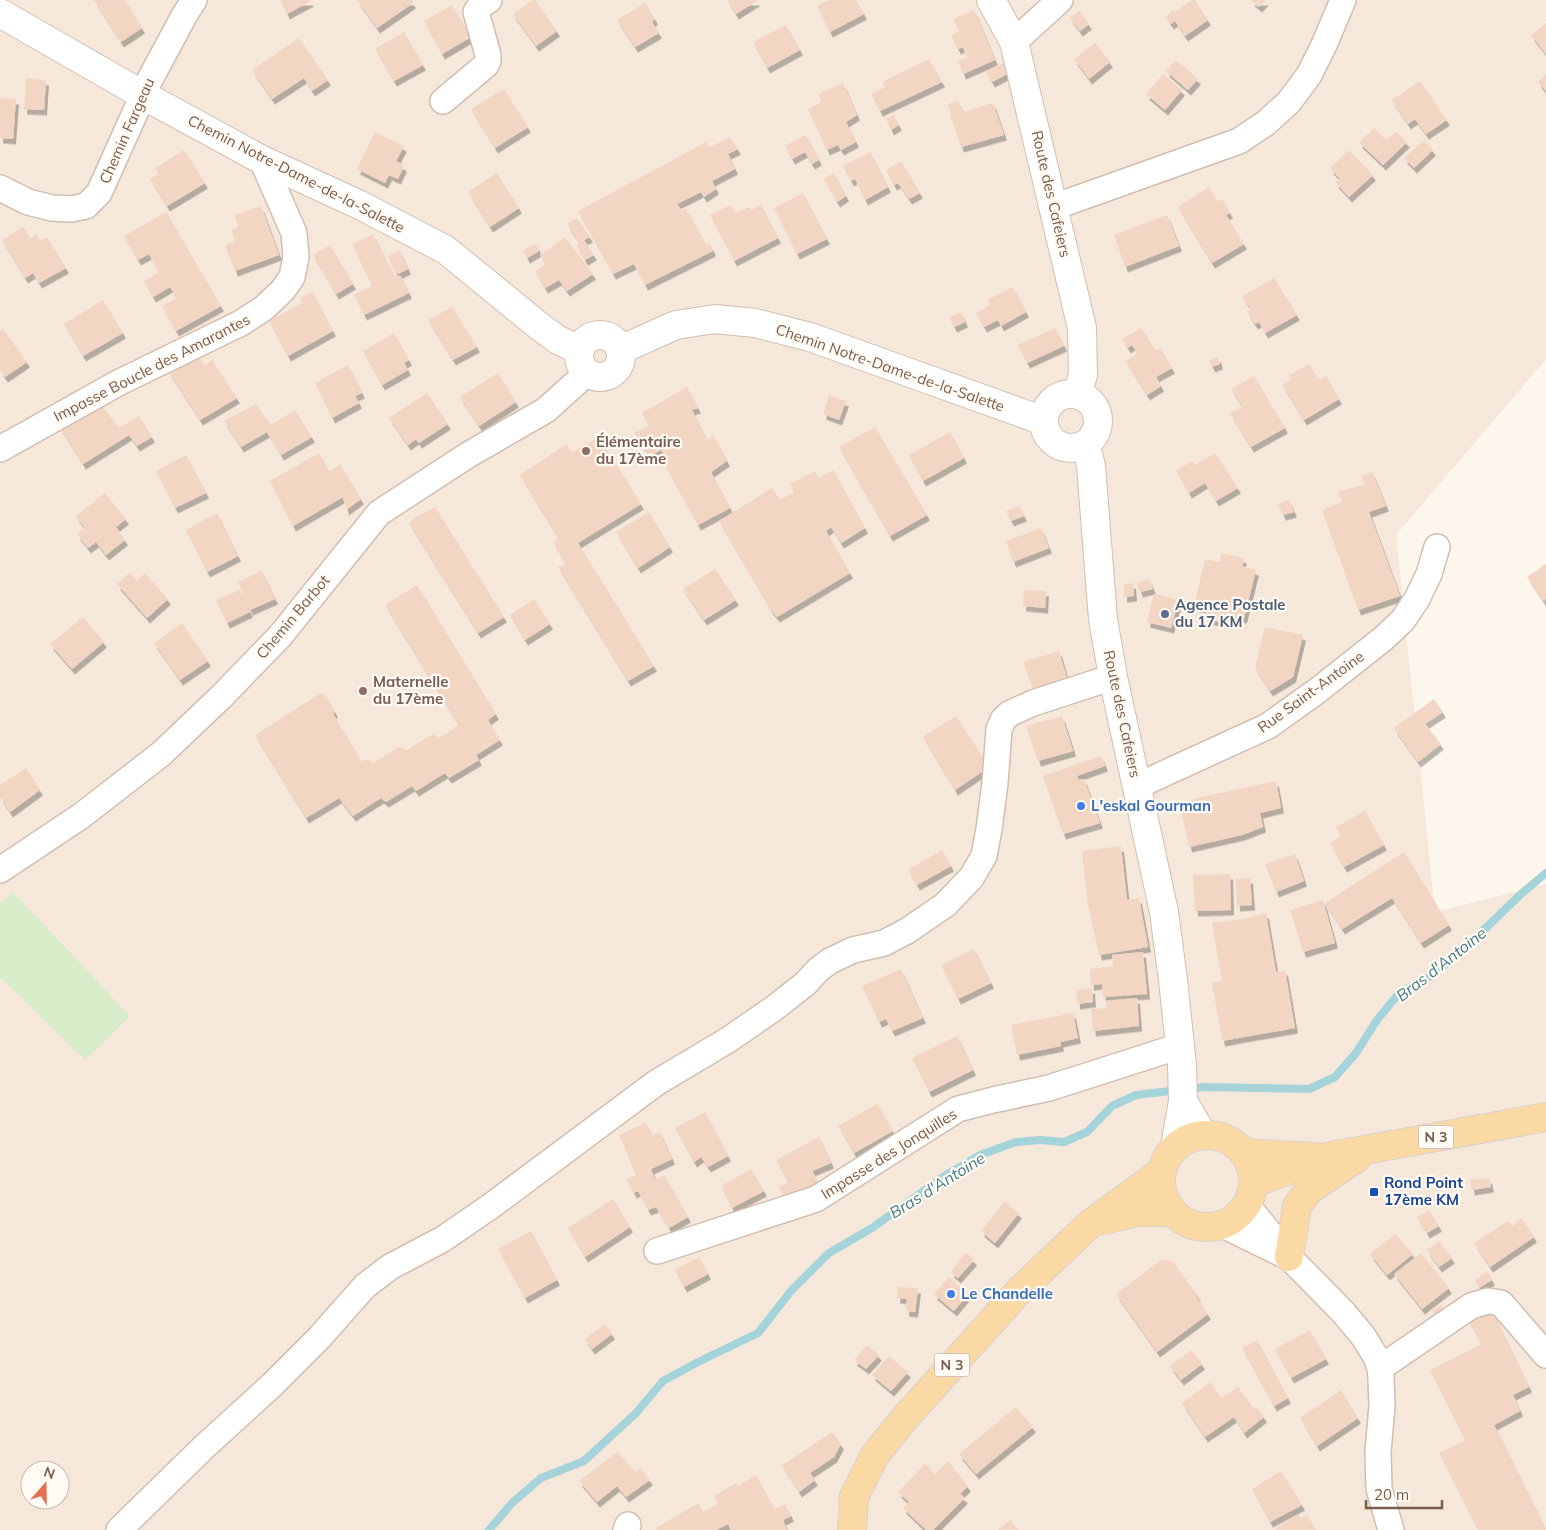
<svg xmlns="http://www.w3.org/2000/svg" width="1546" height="1530" font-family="Mulish,sans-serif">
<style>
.residential{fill:#f5e8da;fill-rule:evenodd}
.green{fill:#d8ecc9}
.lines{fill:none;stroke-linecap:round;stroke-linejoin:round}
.stream{stroke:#a5d3da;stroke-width:8}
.building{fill:#f3d5c3;filter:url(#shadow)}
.minor-casing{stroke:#d1beb0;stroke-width:28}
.tertiary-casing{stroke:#d1beb0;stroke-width:30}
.primary-casing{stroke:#dad1cd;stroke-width:30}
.minor{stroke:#fff;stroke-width:25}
.tertiary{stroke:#fff;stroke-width:28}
.primary{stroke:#fbd9a5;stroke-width:28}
.education-dot{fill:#8d6e63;stroke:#fffaf3;stroke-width:2}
.service-dot{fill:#5c6f8a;stroke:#fffaf3;stroke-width:2}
.shop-dot{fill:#3f7fe0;stroke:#fffaf3;stroke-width:2}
.transit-dot{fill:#1a4fb4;stroke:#fffaf3;stroke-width:2}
.labels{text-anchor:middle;stroke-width:4.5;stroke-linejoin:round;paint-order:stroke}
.shield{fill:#fffaf3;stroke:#a28b7f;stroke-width:1}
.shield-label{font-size:14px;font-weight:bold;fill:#7a5c4d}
.street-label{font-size:15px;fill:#7a5c4d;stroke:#fffaf3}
.education-label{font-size:15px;font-weight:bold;fill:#785e54;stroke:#fffaf3;text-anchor:start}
.service-label{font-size:15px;font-weight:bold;fill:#4e5e75;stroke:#fffaf3;text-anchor:start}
.shop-label{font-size:15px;font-weight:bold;fill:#366cbe;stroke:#fffaf3;text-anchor:start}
.transit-label{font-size:15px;font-weight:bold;fill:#164399;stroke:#fffaf3;text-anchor:start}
.water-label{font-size:16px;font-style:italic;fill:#437c86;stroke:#fffaf3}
</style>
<defs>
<filter id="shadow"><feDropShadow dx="3" dy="5.5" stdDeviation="0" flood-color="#0004"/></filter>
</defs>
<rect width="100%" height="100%" fill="#fdf6ec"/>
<path class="residential" d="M0 0H1546V359L1396 535 1435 912 1546 884V1530H0ZM30 1470H60V1500H30Z"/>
<path class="green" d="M13 892 130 1016 85 1060 0 977V903Z"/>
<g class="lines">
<path class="stream" d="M489 1530 512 1503 541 1478 584 1461 636 1413 663 1381 698 1362 758 1333 791 1291 829 1253 872 1228 943 1177 980 1155 1016 1142 1040 1140 1064 1142 1087 1132 1112 1106 1136 1095 1204 1087 1309 1089 1335 1077 1356 1053 1377 1020 1400 992 1429 977 1460 953 1521 894 1546 873"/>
</g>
<g class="building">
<path d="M94 0H125L142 28 121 42Z"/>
<path d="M280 0H310L311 1 287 14Z"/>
<path d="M357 0H411L413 3 377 28Z"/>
<path d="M533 0H535L557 31 536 46 513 14Z"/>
<path d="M727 0H758L736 14Z"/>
<path d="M829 0H856L864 14 830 32 817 6Z"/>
<path d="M1192 0H1195L1208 20 1185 36 1175 21 1171 24 1166 17 1174 9 1175 12Z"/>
<path d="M1251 0H1266L1259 7Z"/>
<path d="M645 3 655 19 652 22 659 33 635 47 617 20Z"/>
<path d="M452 5 471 37 442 54 424 21Z"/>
<path d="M974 10 995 60 963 74 958 61 967 58 963 47 958 49 951 35 959 31 953 19Z"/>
<path d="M1079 11 1089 24 1080 31 1070 18Z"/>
<path d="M1546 23V54L1531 35Z"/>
<path d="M786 25 800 50 767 68 753 42Z"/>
<path d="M404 32 423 65 394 81 375 49Z"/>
<path d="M299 38 328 80 312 91 304 78 272 99 252 70Z"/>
<path d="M1095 43 1110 62 1089 79 1074 59Z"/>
<path d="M929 59 942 82 880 111 871 94 885 87 882 82Z"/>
<path d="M1176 60 1198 79 1188 90 1166 71Z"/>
<path d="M1006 61 1011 72 992 82 986 72Z"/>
<path d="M1163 74 1182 90 1165 110 1146 94Z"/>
<path d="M1546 74V91L1538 82Z"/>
<path d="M26 78 46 80 44 110 24 109Z"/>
<path d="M1420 81 1447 120 1426 134 1415 119 1408 124 1392 100Z"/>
<path d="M843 83 857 115 846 122 856 142 841 150 838 145 827 150 808 109 822 102 818 94Z"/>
<path d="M504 89 528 127 495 148 471 109Z"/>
<path d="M0 98 16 99 13 139 0 138Z"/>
<path d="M958 101 963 112 993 103 1004 135 961 147 950 115H951L948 104Z"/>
<path d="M893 115 899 125 891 130 886 119Z"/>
<path d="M1374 128 1386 140 1396 132 1407 142 1383 165 1359 142Z"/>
<path d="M375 132 404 146 396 161 404 166 398 179 389 175 385 183 357 169Z"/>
<path d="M806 135 819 160 812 164 805 152 792 159 785 146Z"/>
<path d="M730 137 738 149 728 154 735 169 712 181 716 189 704 197 701 192 677 204 682 211 686 209 706 245 710 244 713 251 645 285 634 264 613 274 578 211 706 142 709 148Z"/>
<path d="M1424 140 1433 150 1414 168 1404 158Z"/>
<path d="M184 150 205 183 167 206 150 179 159 174 155 168Z"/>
<path d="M1349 150 1373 175 1349 197 1335 182 1340 179 1330 168Z"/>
<path d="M870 152 888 187 865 200 855 179 851 181 843 166Z"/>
<path d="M901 161 920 193 909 199 898 183 894 185 886 170Z"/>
<path d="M497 173 519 208 490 227 468 192Z"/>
<path d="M834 173 846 196 837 202 824 179Z"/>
<path d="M1209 187 1217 201 1222 199 1230 213 1226 215 1244 244 1212 263 1178 207Z"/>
<path d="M803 193 827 239 797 254 774 208Z"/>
<path d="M731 205 736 213 749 207 751 210 761 205 778 238 734 261 710 215Z"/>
<path d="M261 206 279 255 235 271 225 245 235 241 231 230 239 227 234 215Z"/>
<path d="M166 212 221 306 176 331 162 306 177 298 170 287 153 297 144 281 159 272 149 254 138 260 124 236Z"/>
<path d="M1167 215 1179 246 1125 267 1114 235Z"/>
<path d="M577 218 590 237 584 240 594 255 585 260 576 245 580 243 567 224Z"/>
<path d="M23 227 30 238 37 234 40 241 47 237 66 268 39 283 33 273 25 278 2 240Z"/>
<path d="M373 234 395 278 400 275 409 293 364 315 354 295 372 286 352 244Z"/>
<path d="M565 237 593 274 567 291 559 280 545 288 535 271 546 264 540 255Z"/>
<path d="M536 244 539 251 527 258 523 250Z"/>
<path d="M330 245 353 284 336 294 313 255Z"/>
<path d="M400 251 408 269 396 275 388 256Z"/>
<path d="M1274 278 1297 315 1265 333 1259 322 1255 324 1247 312 1251 309 1242 296Z"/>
<path d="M1013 287 1026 312 1001 326 998 320 984 327 976 313 990 305 987 300Z"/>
<path d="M312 292 333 331 288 356 269 321 302 303 300 298Z"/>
<path d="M103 300 123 333 83 356 64 324Z"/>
<path d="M452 307 477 347 453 360 428 320Z"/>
<path d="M961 312 965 322 954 327 949 317Z"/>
<path d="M1055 328 1064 346 1027 363 1018 345Z"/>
<path d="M1141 328 1156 351 1161 349 1172 368 1156 377 1161 386 1147 395 1126 361 1138 354 1132 345 1128 348 1122 339Z"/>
<path d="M3 329 27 362 5 377 0 370V331Z"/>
<path d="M394 333 409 360 404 363 408 370 382 385 363 351Z"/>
<path d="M196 353 205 365 212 360 237 398 200 420 168 371Z"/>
<path d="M1218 357 1220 364 1212 367 1209 360Z"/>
<path d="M1309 364 1318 380 1326 376 1339 399 1304 420 1282 385 1291 379 1288 376Z"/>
<path d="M348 365 362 393 355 396 359 403 332 418 315 383Z"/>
<path d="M498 373 516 402 479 426 460 397Z"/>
<path d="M1254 376 1285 428 1251 447 1230 413 1243 407 1231 389Z"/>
<path d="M687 387 698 408 692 410 707 440 714 436 727 461 711 472 730 508 698 525 664 463 668 461 661 450 649 456 634 433 649 426 642 413Z"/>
<path d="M427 393 448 424 419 443 416 439 408 445 389 418Z"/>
<path d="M829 395 846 401 839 420 823 414Z"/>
<path d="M100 403 119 428 139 416 152 437 137 446 129 435 83 464 59 426Z"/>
<path d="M256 404 271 425 295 410 312 437 281 455 267 432 241 447 224 421Z"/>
<path d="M875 427 927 515 890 536 839 447Z"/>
<path d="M950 432 964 458 923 481 909 455Z"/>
<path d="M599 437 641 504 578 543 654 666 628 681 558 567 566 563 553 542 559 539 520 475 567 444 571 453Z"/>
<path d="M319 453 329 472 340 464 361 499 346 510 343 497 293 526 270 481Z"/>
<path d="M1215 453 1238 488 1216 501 1205 483 1189 493 1176 470 1193 461 1195 465Z"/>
<path d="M186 455 206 493 175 508 156 471Z"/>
<path d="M833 470 865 528 841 543 831 527 826 531 850 573 777 617 771 610 719 521 772 488 780 500 794 492 790 484 815 471 819 478Z"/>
<path d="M1372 472 1386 506 1369 512 1400 596 1358 610 1322 510 1342 502 1338 492 1365 484 1361 476Z"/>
<path d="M105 493 126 519 116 527 125 540 106 555 96 542 88 548 77 534 85 528 76 516Z"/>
<path d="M1289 500 1294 512 1283 515 1278 504Z"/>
<path d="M1019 506 1024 516 1011 521 1006 511Z"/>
<path d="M435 507 504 617 478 633 409 523 414 518Z"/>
<path d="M649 512 670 547 638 568 616 532Z"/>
<path d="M217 513 238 556 207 572 186 530Z"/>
<path d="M1041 528 1049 548 1013 562 1006 541Z"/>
<path d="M1221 553 1244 558 1242 566 1256 570 1244 618 1230 615 1227 624 1205 618 1208 609 1194 606 1205 559 1220 562Z"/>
<path d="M1546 564V599L1543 601 1527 577Z"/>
<path d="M715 569 736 600 704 620 683 589Z"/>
<path d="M262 571 275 599 250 610 238 582Z"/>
<path d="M130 572 137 581 145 573 168 599 147 618 117 584Z"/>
<path d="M1149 579 1153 589 1140 592 1137 583Z"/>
<path d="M1133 583 1134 596 1124 597V584Z"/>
<path d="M417 585 496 714 488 720 500 740 476 755 479 760 449 778 445 773 416 791 412 786 386 802 381 798 353 816 339 798 306 818 255 735 319 694 322 693 326 696 335 712 333 714 362 762 367 759 373 763 399 747 407 750 433 734 439 738 459 725 385 605Z"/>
<path d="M240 590 250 612 227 623 216 600Z"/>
<path d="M1024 590 1046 591 1045 608 1023 606Z"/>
<path d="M1154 594 1179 600 1171 628 1147 622Z"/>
<path d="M534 599 550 624 525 640 510 615Z"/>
<path d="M83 617 104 642 72 669 50 644Z"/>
<path d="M182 623 208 661 180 680 154 643Z"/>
<path d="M1265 627 1303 635 1293 677 1270 691 1255 668Z"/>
<path d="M1059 651 1069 685 1035 695 1023 662Z"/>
<path d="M1434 699 1443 712 1425 724 1441 744 1418 762 1394 728Z"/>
<path d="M956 716 989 767 955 790 923 737Z"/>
<path d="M1062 716 1073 751 1038 761 1026 726Z"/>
<path d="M1101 756 1105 766 1077 776 1078 780 1084 779 1100 823 1063 834 1043 776Z"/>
<path d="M26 768 40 790 10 812 0 797V785Z"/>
<path d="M1276 781 1281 808 1260 813 1263 827 1242 835 1189 847 1182 815 1193 799Z"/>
<path d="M1365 811 1384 845 1344 867 1330 843 1341 836 1336 827Z"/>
<path d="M1121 846 1127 900 1139 898 1148 947 1099 955 1088 905 1082 851Z"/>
<path d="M942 850 951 866 917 885 908 870Z"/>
<path d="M1404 852 1449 925 1421 943 1392 898 1342 929 1325 903Z"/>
<path d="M1295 854 1304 881 1276 892 1265 864Z"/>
<path d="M1230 874 1231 910 1195 911 1193 875Z"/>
<path d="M1250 878 1252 905 1237 906 1236 879Z"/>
<path d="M1323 900 1335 943 1303 952 1290 910Z"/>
<path d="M1266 913 1276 972 1285 970 1295 1028 1222 1041 1212 983 1222 981 1212 923 1243 919Z"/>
<path d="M974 949 991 983 958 999 941 965Z"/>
<path d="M1143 952 1147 994 1103 997 1102 984 1091 985 1090 969 1113 966 1112 955Z"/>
<path d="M901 969 923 1018 892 1031 886 1019 879 1022 862 986Z"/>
<path d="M1092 988 1093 1002 1077 1004V990Z"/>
<path d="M1137 998 1139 1026 1093 1031 1091 1009 1107 1008 1105 1001Z"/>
<path d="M1073 1013 1078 1038 1060 1042 1061 1046 1017 1055 1011 1025Z"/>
<path d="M957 1036 973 1070 929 1092 912 1058Z"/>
<path d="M877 1104 893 1131 854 1153 838 1126Z"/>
<path d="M705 1112 728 1156 708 1167 701 1157 694 1162 675 1128Z"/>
<path d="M646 1123 652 1135 660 1132 672 1159 651 1169 655 1180 664 1175 688 1217 669 1228 656 1207 648 1210 638 1191 634 1193 626 1179 636 1175 619 1135Z"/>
<path d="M819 1137 831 1163 812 1171 819 1183 786 1200 779 1187 788 1182 776 1160Z"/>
<path d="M751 1169 764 1191 732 1208 721 1186Z"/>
<path d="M1489 1178 1491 1187 1472 1190 1470 1180Z"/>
<path d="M613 1199 630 1227 585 1257 568 1228Z"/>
<path d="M1005 1201 1019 1213 995 1243 981 1231Z"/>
<path d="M1429 1210 1439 1226 1427 1233 1417 1217Z"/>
<path d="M1522 1218 1534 1237 1490 1267 1474 1243 1508 1221 1512 1226Z"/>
<path d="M531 1231 557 1280 525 1298 498 1249Z"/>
<path d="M1395 1234 1413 1254 1387 1275 1370 1254Z"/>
<path d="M1439 1241 1452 1258 1439 1267 1427 1250Z"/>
<path d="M966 1252 974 1260 958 1278 951 1272Z"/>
<path d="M1421 1253 1449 1288 1422 1309 1394 1274Z"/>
<path d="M699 1257 708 1274 684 1287 675 1270Z"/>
<path d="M1162 1259 1173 1262 1198 1296H1196L1208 1314 1157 1352 1116 1294Z"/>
<path d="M1487 1271 1492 1280 1479 1288 1475 1280Z"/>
<path d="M949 1277 968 1294 954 1311 934 1294Z"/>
<path d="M898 1287 918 1288 915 1312 906 1311 907 1299 897 1298Z"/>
<path d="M1488 1303 1529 1387 1513 1395 1520 1411 1494 1425 1546 1530H1478L1439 1453 1465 1440 1430 1370 1482 1344 1466 1316Z"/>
<path d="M1441 1305 1447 1314 1438 1319 1432 1311Z"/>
<path d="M605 1324 612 1334 592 1349 585 1339Z"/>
<path d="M1310 1330 1326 1359 1291 1378 1275 1349Z"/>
<path d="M1257 1340 1288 1398 1274 1406 1242 1348Z"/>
<path d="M867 1345 879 1355 866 1369 854 1360Z"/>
<path d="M1192 1350 1202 1364 1181 1380 1170 1366Z"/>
<path d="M889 1356 908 1372 891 1391 872 1375Z"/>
<path d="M1211 1382 1221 1398 1238 1387 1254 1409 1257 1407 1264 1417 1244 1433 1234 1417 1205 1437 1182 1403Z"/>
<path d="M1341 1390 1358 1418 1317 1446 1300 1418Z"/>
<path d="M1016 1407 1033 1427 976 1474 959 1454Z"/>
<path d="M832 1432 841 1444 834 1457 810 1473 815 1480 799 1492 782 1465Z"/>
<path d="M618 1452 635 1472 641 1468 650 1480 626 1497 617 1486 597 1502 579 1481Z"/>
<path d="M948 1461 968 1486 960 1494 965 1498 933 1530H926L903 1508 909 1502 898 1492 925 1464 935 1474Z"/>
<path d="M1281 1471 1302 1505 1270 1522 1252 1489Z"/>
<path d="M756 1475 774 1509 785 1504 791 1516 783 1520 787 1530H731L728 1524 716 1530H657L656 1528 698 1503 703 1512 719 1503 714 1496 736 1483 738 1486Z"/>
<path d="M1299 1514 1301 1519 1307 1515 1316 1530H1277L1276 1528Z"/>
<path d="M1011 1520 1019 1530H997Z"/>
</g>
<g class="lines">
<g class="minor-casing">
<g id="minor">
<path d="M1014 42 1060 0"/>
<path d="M443 101 486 65 488 61V55L476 12 480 6 489 0"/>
<path d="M0 188 28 202 52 208 71 209 86 206 99 193 143 95 148 83 184 16 194 0"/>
<path d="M1054 207 1239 141 1266 123 1289 102 1309 75 1324 45 1343 0"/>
<path d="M0 449 118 383 241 323 264 308 283 290 292 277 296 257 294 233 262 160"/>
<path d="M1137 784 1148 781 1268 726 1317 691 1384 638 1403 620 1417 599 1429 574 1437 547"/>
<path d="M0 870 81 816 161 754 221 697 280 636 379 513 468 455 546 410 588 372"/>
<path d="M1247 1205 1289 1257 1343 1312 1363 1336 1376 1357 1380 1368 1381 1378 1382 1406 1378 1452 1379 1489 1391 1530"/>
<path d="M1221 1224 1282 1254"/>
<path d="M657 1251 816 1199 958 1109 993 1100 1049 1088 1180 1046"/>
<path d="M1380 1368 1471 1306 1488 1301 1501 1303 1546 1355"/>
<path d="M119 1530 204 1447 272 1385 319 1338 365 1286 390 1267 443 1239 491 1206 656 1083 728 1040 773 1009 805 984 819 969 830 961 853 950 884 943 907 931 945 905 971 878 984 856 989 829 995 783 999 729 1003 720 1009 714 1033 703 1113 677"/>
<path d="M626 1530 628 1525"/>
</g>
</g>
<g class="tertiary-casing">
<g id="tertiary">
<path d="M991 0 1014 42 1082 328 1083 375 1077 394"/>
<path d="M0 13 143 95 262 160 360 205 446 250 539 326 558 340 580 350"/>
<circle cx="600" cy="356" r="21"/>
<path d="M620 350 676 325 715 319 755 323 810 337 1044 421"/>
<circle cx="1071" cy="421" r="27"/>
<path d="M1086 445 1091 466 1103 619 1113 677 1164 912 1173 980 1182 1065 1183 1101 1175 1147"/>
<path d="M1183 1101 1202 1134"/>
</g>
</g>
<g class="primary-casing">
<g id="primary">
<circle cx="1207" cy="1181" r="46"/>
<path d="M1244 1153 1315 1157"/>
<path d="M1253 1183 1326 1157 1546 1117"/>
<path d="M1103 1220 1137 1212H1173"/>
<path d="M1289 1257 1297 1206 1309 1190 1358 1157"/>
<path d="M852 1530 854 1497 875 1455 904 1419 1019 1291 1091 1223 1161 1172"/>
</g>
</g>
<use href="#minor" class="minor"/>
<use href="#tertiary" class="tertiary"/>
<use href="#primary" class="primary"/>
</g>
<g class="education-dot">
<circle cx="586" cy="451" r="5"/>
<circle cx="363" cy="691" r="5"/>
</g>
<circle class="service-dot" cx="1165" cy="614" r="5"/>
<g class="shop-dot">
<circle cx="1081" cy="806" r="5"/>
<circle cx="951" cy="1294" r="5"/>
</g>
<rect class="transit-dot" x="1369" y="1187" width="10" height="10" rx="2.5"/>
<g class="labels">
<g class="shield">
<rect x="1418.5" y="1125.5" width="35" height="23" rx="4"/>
<rect x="934.5" y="1353.5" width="35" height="23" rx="4"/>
</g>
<g class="shield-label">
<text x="1436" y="1142">N 3</text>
<text x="952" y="1370">N 3</text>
</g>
<g class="street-label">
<text transform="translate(127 131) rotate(-66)" y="5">Chemin Fargeau</text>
<text transform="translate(296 174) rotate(27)" y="5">Chemin Notre-Dame-de-la-Salette</text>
<text transform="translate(1051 194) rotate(77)" y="5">Route des Cafeiers</text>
<text transform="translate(152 368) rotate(-27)" y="5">Impasse Boucle des Amarantes</text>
<text transform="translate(890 368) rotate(19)" y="5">Chemin Notre-Dame-de-la-Salette</text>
<text transform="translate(293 617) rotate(-50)" y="5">Chemin Barbot</text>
<text transform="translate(1311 692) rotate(-36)" y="5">Rue Saint-Antoine</text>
<text transform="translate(1122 714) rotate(78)" y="5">Route des Cafeiers</text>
<text transform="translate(889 1154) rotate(-32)" y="5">Impasse des Jonquilles</text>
</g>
<g class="education-label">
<text x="596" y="447">Élémentaire<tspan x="596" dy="17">du 17ème</tspan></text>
<text x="373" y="687">Maternelle<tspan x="373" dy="17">du 17ème</tspan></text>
</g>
<g class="service-label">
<text x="1175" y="610">Agence Postale<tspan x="1175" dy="17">du 17 KM</tspan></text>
</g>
<g class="shop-label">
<text x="1091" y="811">L'eskal Gourman</text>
<text x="961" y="1299">Le Chandelle</text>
</g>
<g class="transit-label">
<text x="1384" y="1188">Rond Point<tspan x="1384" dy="17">17ème KM</tspan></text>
</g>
<g class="water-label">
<text transform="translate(1441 964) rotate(-38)" y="6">Bras d'Antoine</text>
<text transform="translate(937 1185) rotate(-32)" y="6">Bras d'Antoine</text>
</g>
</g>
<g transform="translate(45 1485) rotate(20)"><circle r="24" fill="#fffaf3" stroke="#cabbb1"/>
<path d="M0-4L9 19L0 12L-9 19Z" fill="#e76f51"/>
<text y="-8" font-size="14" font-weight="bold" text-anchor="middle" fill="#7a5c4d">N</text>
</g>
<path d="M1366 1500v8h76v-8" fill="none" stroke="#7a5c4d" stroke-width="2.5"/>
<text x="1374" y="1500" font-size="15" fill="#7a5c4d" stroke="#fffaf3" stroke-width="4" paint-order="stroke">20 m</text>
</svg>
